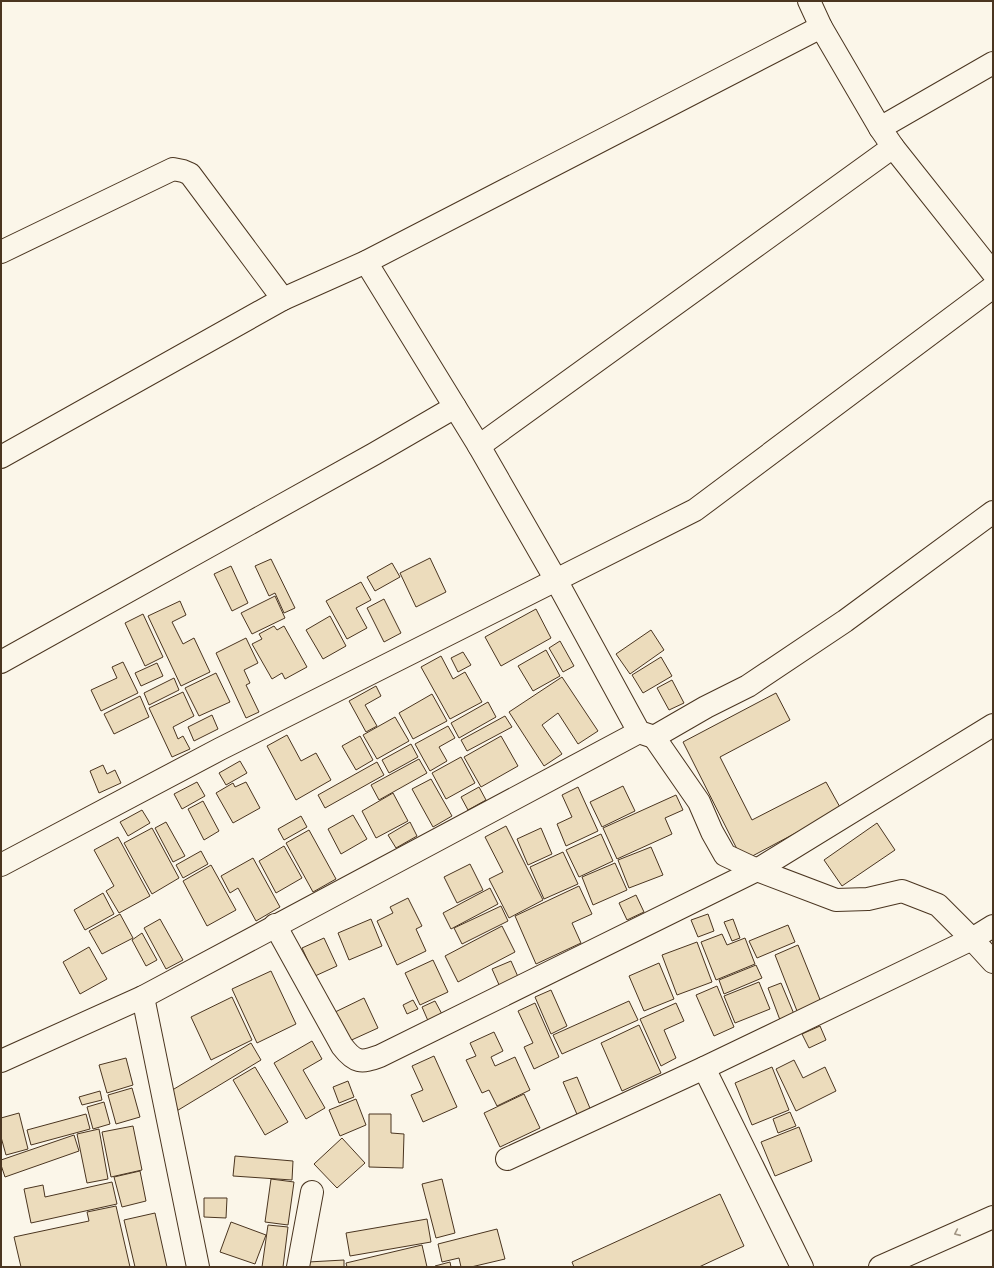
<svg xmlns="http://www.w3.org/2000/svg" width="994" height="1268" font-family="'Roboto Condensed',sans-serif">
<style>
.building{fill:#ecdcbc;stroke:#4a3520}
.lines{fill:none;stroke-linecap:round;stroke-linejoin:round}
.minor-casing{stroke:#4a3520;stroke-width:24}
.highway-casing{stroke:#4a3520;stroke-width:24}
.minor{stroke:#fbf6e9;stroke-width:22}
.highway{stroke:#fbf6e9;stroke-width:22}
.oneway{stroke:#a29684}
</style>
<rect width="100%" height="100%" fill="#fbf6e9"/>
<g class="building">
<path d="M430 558 446 592 416 607 400 573Z"/>
<path d="M271 559 295 608 284 613 275 593 269 596 255 566Z"/>
<path d="M392 563 400 577 375 591 367 577Z"/>
<path d="M231 566 248 603 232 611 214 574Z"/>
<path d="M361 582 371 600 356 608 367 628 347 639 326 601Z"/>
<path d="M275 596 285 618 252 634 241 613Z"/>
<path d="M384 599 401 633 384 642 367 608Z"/>
<path d="M180 601 186 615 172 622 183 644 194 638 210 672 181 686 148 616Z"/>
<path d="M536 609 551 638 501 666 485 637Z"/>
<path d="M143 614 163 657 145 666 125 623Z"/>
<path d="M330 616 346 646 323 659 306 630Z"/>
<path d="M274 626 277 630 284 626 307 667 285 679 282 673 272 679 252 644 262 639 259 634Z"/>
<path d="M651 630 664 650 630 674 616 654Z"/>
<path d="M246 638 258 663 244 670 250 683 246 685 259 712 246 718 216 653Z"/>
<path d="M560 641 574 666 563 672 549 648Z"/>
<path d="M546 650 560 676 533 691 518 666Z"/>
<path d="M463 652 471 665 458 672 451 658Z"/>
<path d="M441 656 453 679 465 672 482 702 450 719 421 667Z"/>
<path d="M661 657 672 676 643 693 632 675Z"/>
<path d="M123 662 138 693 101 711 91 690 117 678 112 667Z"/>
<path d="M157 663 163 676 141 686 135 673Z"/>
<path d="M216 673 230 702 199 716 185 688Z"/>
<path d="M562 677 598 731 578 744 558 713 542 725 562 754 544 766 509 712Z"/>
<path d="M174 678 179 690 149 705 144 693Z"/>
<path d="M672 680 684 703 669 710 657 688Z"/>
<path d="M376 686 381 696 365 705 377 726 366 732 349 701Z"/>
<path d="M183 692 194 716 173 727 178 739 183 736 190 749 172 757 149 708Z"/>
<path d="M776 693 790 720 720 757 752 820 826 782 841 809 743 861 683 742Z"/>
<path d="M432 694 447 721 413 739 399 713Z"/>
<path d="M140 696 149 717 114 734 104 714Z"/>
<path d="M488 702 496 717 459 738 451 723Z"/>
<path d="M212 715 218 729 194 741 188 727Z"/>
<path d="M505 716 512 727 467 751 461 740Z"/>
<path d="M395 717 409 741 377 759 363 735Z"/>
<path d="M448 726 455 738 439 747 447 761 430 771 415 744Z"/>
<path d="M287 735 301 761 316 753 331 780 296 800 267 746Z"/>
<path d="M360 736 373 760 356 770 342 746Z"/>
<path d="M501 736 518 766 481 787 464 757Z"/>
<path d="M411 744 418 757 389 773 382 760Z"/>
<path d="M461 757 475 783 446 799 432 773Z"/>
<path d="M419 759 427 773 379 800 371 785Z"/>
<path d="M240 761 247 773 226 785 219 773Z"/>
<path d="M377 762 384 775 325 808 318 795Z"/>
<path d="M103 765 107 774 115 770 121 783 99 793 90 771Z"/>
<path d="M431 779 452 816 433 827 412 789Z"/>
<path d="M197 782 205 796 182 809 174 794Z"/>
<path d="M246 782 260 808 233 823 216 793 233 783 235 787Z"/>
<path d="M623 786 635 811 602 827 590 802Z"/>
<path d="M479 787 486 800 468 810 461 797Z"/>
<path d="M578 787 598 831 566 846 557 824 572 817 562 795Z"/>
<path d="M393 793 408 821 376 838 362 811Z"/>
<path d="M676 795 683 810 665 818 672 834 617 859 603 828Z"/>
<path d="M203 801 219 831 204 840 188 809Z"/>
<path d="M142 810 150 823 128 836 120 822Z"/>
<path d="M353 815 367 839 341 854 328 829Z"/>
<path d="M301 816 307 827 284 840 278 829Z"/>
<path d="M166 822 185 856 173 862 155 828Z"/>
<path d="M410 822 417 836 396 848 388 835Z"/>
<path d="M877 823 895 850 842 886 824 860Z"/>
<path d="M506 826 543 900 509 918 489 879 503 872 485 837Z"/>
<path d="M152 828 179 878 152 894 124 843Z"/>
<path d="M541 828 552 854 528 865 517 839Z"/>
<path d="M309 830 336 879 313 892 286 843Z"/>
<path d="M601 834 613 861 579 877 566 850Z"/>
<path d="M118 837 150 896 119 913 106 891 114 886 94 850Z"/>
<path d="M284 846 302 878 276 893 259 861Z"/>
<path d="M651 847 663 875 629 888 618 860Z"/>
<path d="M201 851 208 864 183 878 176 865Z"/>
<path d="M563 852 578 884 544 899 530 867Z"/>
<path d="M253 858 280 907 256 921 238 888 230 893 221 876Z"/>
<path d="M615 863 627 890 593 905 582 877Z"/>
<path d="M470 864 483 890 457 903 444 877Z"/>
<path d="M211 865 236 910 207 926 183 881Z"/>
<path d="M579 886 592 914 572 923 581 943 536 964 515 916Z"/>
<path d="M490 888 498 904 451 929 443 913Z"/>
<path d="M103 893 114 914 85 930 74 910Z"/>
<path d="M636 895 644 912 627 920 619 903Z"/>
<path d="M408 898 422 926 416 929 426 951 397 965 377 921 393 913 390 907Z"/>
<path d="M501 906 508 921 462 944 454 928Z"/>
<path d="M120 914 133 938 102 954 89 931Z"/>
<path d="M708 914 714 931 698 937 691 920Z"/>
<path d="M160 919 183 960 166 969 144 928Z"/>
<path d="M371 919 382 946 349 960 338 933Z"/>
<path d="M733 919 740 938 732 941 724 922Z"/>
<path d="M788 925 795 942 757 958 749 941Z"/>
<path d="M502 926 515 952 458 982 445 956Z"/>
<path d="M142 933 157 960 146 966 132 940Z"/>
<path d="M722 934 727 945 745 938 755 964 716 980 701 942Z"/>
<path d="M324 938 337 966 315 976 302 948Z"/>
<path d="M697 942 712 982 677 995 662 955Z"/>
<path d="M798 945 821 1002 797 1011 775 955Z"/>
<path d="M89 947 107 979 80 994 63 962Z"/>
<path d="M433 960 448 992 420 1005 405 973Z"/>
<path d="M511 961 519 979 500 987 492 969Z"/>
<path d="M659 963 674 999 644 1011 629 976Z"/>
<path d="M756 965 762 978 724 994 719 980Z"/>
<path d="M271 971 296 1024 257 1043 232 989Z"/>
<path d="M759 982 770 1009 735 1023 724 996Z"/>
<path d="M781 983 794 1014 780 1020 768 988Z"/>
<path d="M717 986 734 1027 714 1036 696 995Z"/>
<path d="M551 990 567 1026 551 1034 535 997Z"/>
<path d="M232 997 252 1040 211 1060 191 1017Z"/>
<path d="M364 998 378 1028 345 1043 331 1014Z"/>
<path d="M413 1000 418 1009 407 1014 403 1005Z"/>
<path d="M435 1001 443 1016 429 1023 422 1007Z"/>
<path d="M629 1001 638 1020 562 1054 553 1035Z"/>
<path d="M535 1003 559 1057 534 1069 524 1047 533 1043 518 1011Z"/>
<path d="M676 1003 684 1021 664 1030 676 1058 661 1066 640 1019Z"/>
<path d="M639 1025 661 1073 622 1091 601 1043Z"/>
<path d="M820 1026 826 1040 809 1048 802 1034Z"/>
<path d="M494 1032 503 1051 491 1057 495 1066 515 1057 530 1090 497 1106 489 1090 482 1093 466 1060 476 1056 470 1043Z"/>
<path d="M312 1041 322 1059 303 1070 325 1108 306 1119 274 1063Z"/>
<path d="M251 1043 261 1060 175 1112 164 1095Z"/>
<path d="M434 1056 457 1107 423 1122 411 1095 423 1090 412 1066Z"/>
<path d="M126 1058 133 1085 107 1093 99 1065Z"/>
<path d="M794 1060 803 1078 825 1067 836 1091 796 1111 776 1069Z"/>
<path d="M255 1067 288 1122 265 1135 233 1080Z"/>
<path d="M772 1067 789 1110 752 1125 735 1083Z"/>
<path d="M577 1077 592 1113 579 1119 563 1082Z"/>
<path d="M348 1081 354 1097 339 1103 333 1087Z"/>
<path d="M132 1088 140 1117 116 1124 108 1095Z"/>
<path d="M100 1091 102 1100 82 1105 79 1097Z"/>
<path d="M524 1094 540 1128 500 1147 484 1113Z"/>
<path d="M356 1099 366 1125 340 1136 329 1110Z"/>
<path d="M104 1102 110 1124 93 1129 87 1107Z"/>
<path d="M790 1112 796 1126 778 1133 773 1119Z"/>
<path d="M19 1113 28 1149 6 1155 1 1137V1118Z"/>
<path d="M86 1114 90 1129 31 1145 27 1130Z"/>
<path d="M369 1114H391V1133L404 1134 403 1168 369 1167Z"/>
<path d="M133 1126 142 1170 111 1177 102 1132Z"/>
<path d="M799 1127 812 1161 775 1176 761 1142Z"/>
<path d="M99 1129 108 1179 87 1183 77 1134Z"/>
<path d="M74 1135 79 1151 5 1177 1 1165V1160Z"/>
<path d="M342 1138 365 1163 337 1188 314 1164Z"/>
<path d="M235 1156 293 1161 292 1180 233 1176Z"/>
<path d="M140 1171 146 1201 122 1207 114 1177Z"/>
<path d="M271 1179 294 1182 288 1225 265 1222Z"/>
<path d="M442 1179 455 1233 436 1238 422 1184Z"/>
<path d="M112 1182 117 1204 31 1223 24 1189 43 1185 45 1197Z"/>
<path d="M720 1194 744 1246 699 1267H574L572 1262Z"/>
<path d="M204 1198H227L226 1218 204 1217Z"/>
<path d="M116 1206 130 1267H21L14 1237 89 1221 87 1212Z"/>
<path d="M155 1213 167 1267H135L124 1220Z"/>
<path d="M427 1219 431 1242 350 1256 346 1233Z"/>
<path d="M231 1222 266 1235 255 1264 220 1252Z"/>
<path d="M268 1225 288 1227 283 1267H262Z"/>
<path d="M497 1229 505 1259 471 1267H461L459 1258 442 1262 438 1244Z"/>
<path d="M422 1245 427 1267H347L346 1263Z"/>
<path d="M344 1260V1267H308V1262Z"/>
<path d="M450 1262 451 1267H435V1266Z"/>
</g>
<g class="lines">
<g class="minor-casing">
<g id="minor">
<path d="M809 1 821 27"/>
<path d="M880 128 993 63"/>
<path d="M1 252 173 169 183 171 190 174 283 299"/>
<path d="M366 262 479 446 556 580 639 732 654 737 706 707 748 686 845 621 993 512"/>
<path d="M479 446 893 147"/>
<path d="M1 457 283 299 366 262 821 27 880 128 893 147 993 273"/>
<path d="M1 662 374 454 455 407"/>
<path d="M654 737 699 802 712 832 725 855 757 870 836 900 868 899 902 891 938 905 972 939 993 962"/>
<path d="M1 865 220 749 695 510 993 287"/>
<path d="M275 925 342 1046C355 1063 361 1063 380 1056L757 870 993 725"/>
<path d="M143 997 198 1267"/>
<path d="M1 1061 143 997 639 732"/>
<path d="M704 1068 802 1267"/>
<path d="M507 1159 704 1068 972 939 993 926"/>
<path d="M298 1267 312 1192"/>
</g>
</g>
<g class="highway-casing">
<path id="highway" d="M880 1267 993 1217"/>
</g>
<use href="#minor" class="minor"/>
<use href="#highway" class="highway"/>
</g>
<defs><path id="oneway-chevron" d="M-2-3.5L2.5 0L-2 3.5" fill="none" stroke-width="1.6" stroke-linecap="round" stroke-linejoin="round"/></defs>
<use class="oneway" href="#oneway-chevron" transform="translate(957 1233) rotate(156)"/>
<rect width="994" height="1268" fill="none" stroke="#4a3520" stroke-width="4"/>
</svg>
